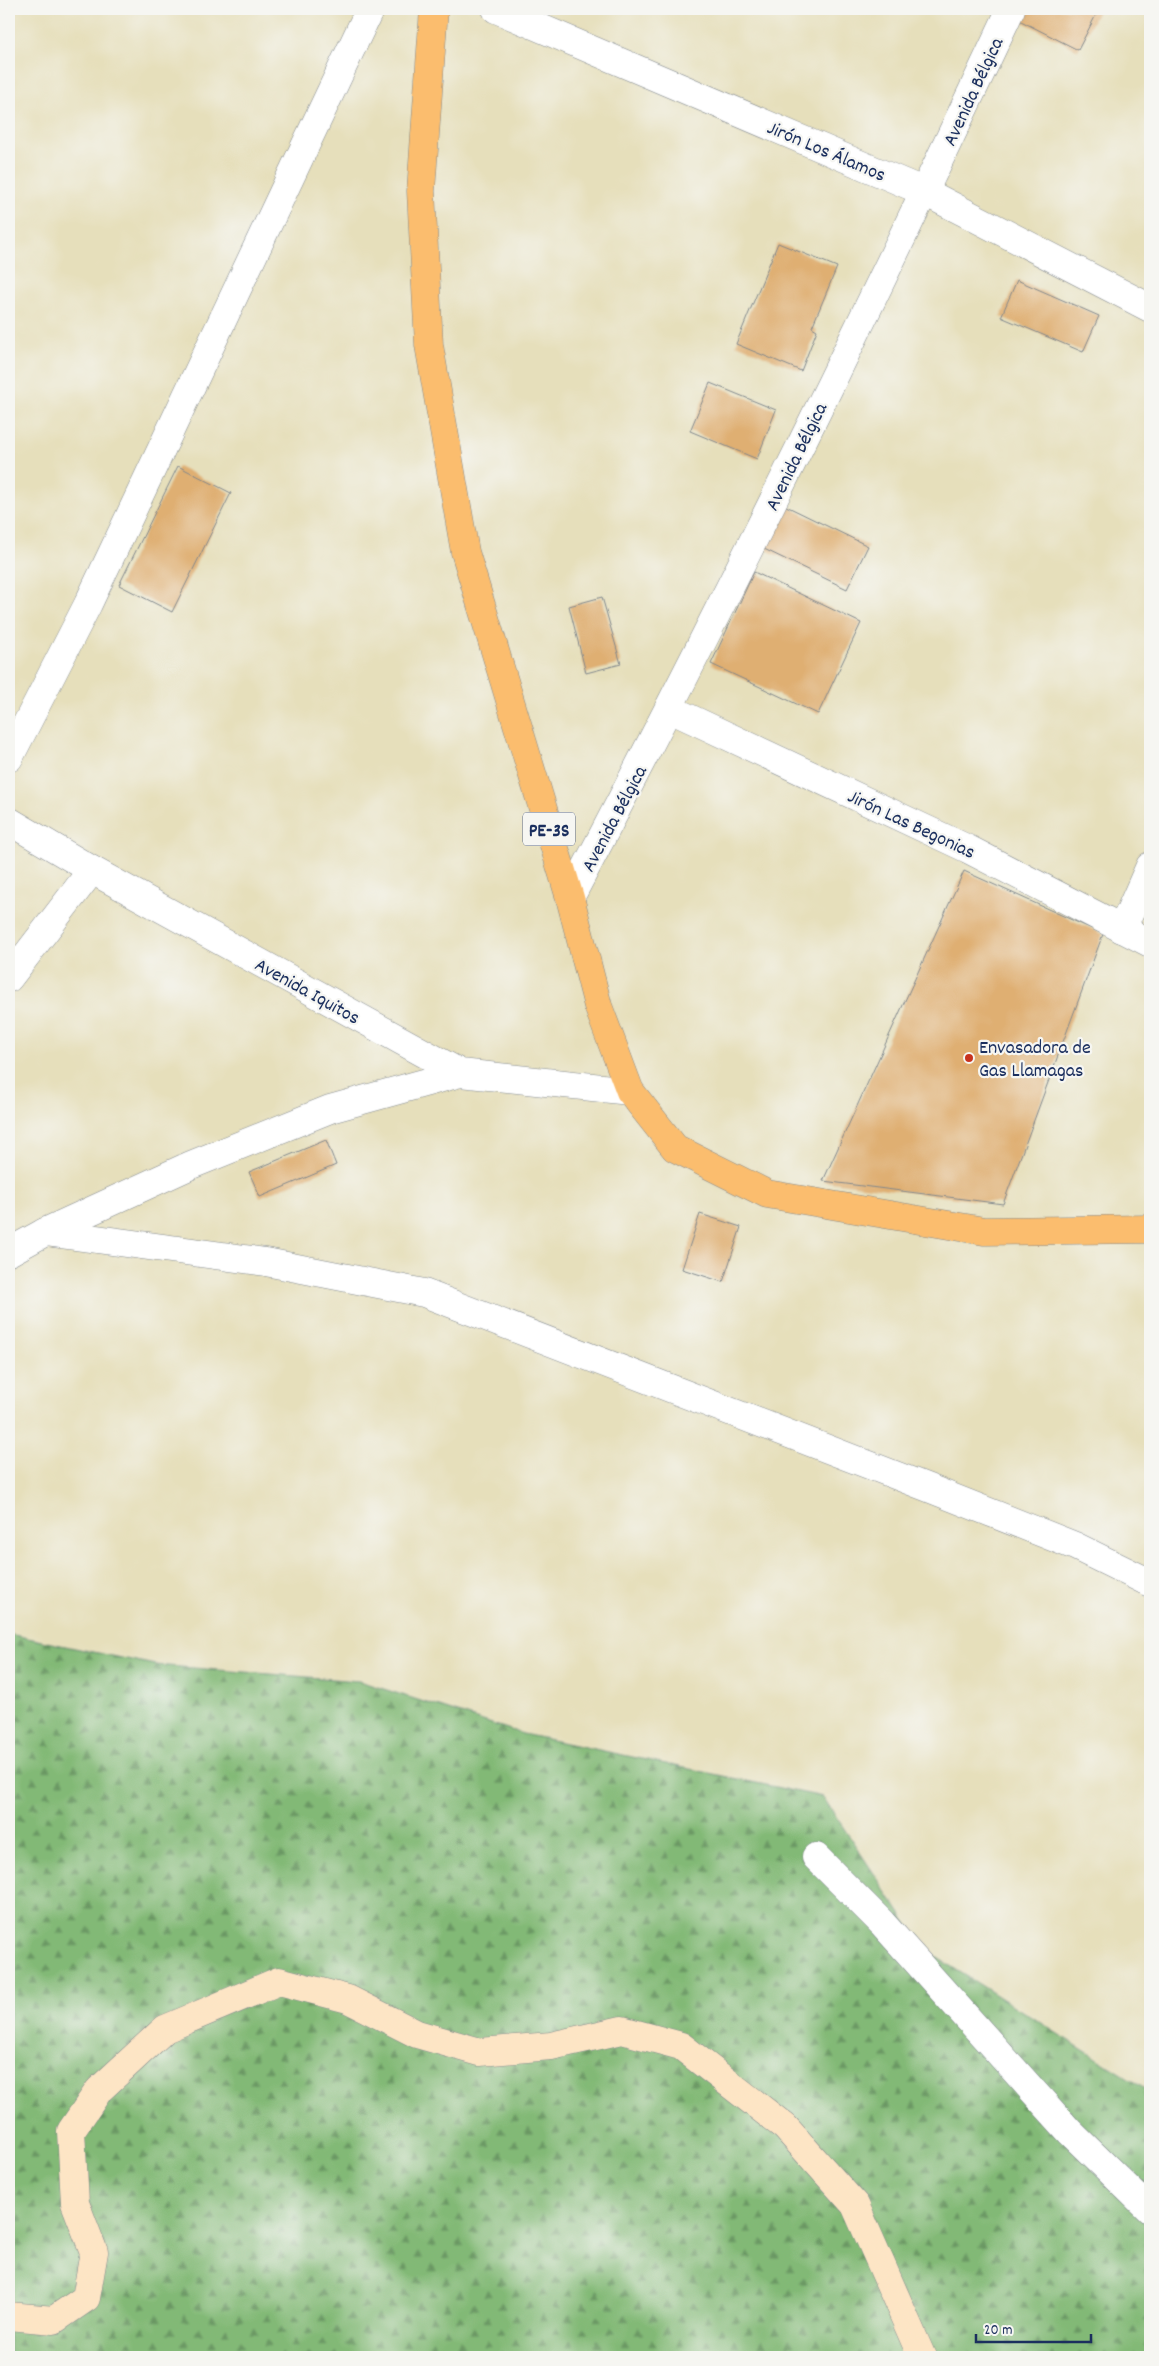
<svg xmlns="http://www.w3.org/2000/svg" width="1159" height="2366" font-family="Dekko,sans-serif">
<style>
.forest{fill:url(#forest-firs);stroke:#4e746a}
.building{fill:#dfaf72}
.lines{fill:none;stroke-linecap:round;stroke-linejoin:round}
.minor-casing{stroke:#80878c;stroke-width:29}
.secondary-casing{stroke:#80878c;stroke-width:29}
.trunk-casing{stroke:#80878c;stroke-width:29}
.minor{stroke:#fff;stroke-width:28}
.secondary{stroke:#fde5c5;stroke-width:28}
.trunk{stroke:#fbbd6e;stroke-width:28}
.poi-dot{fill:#c8321e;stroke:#f6f6f2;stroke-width:2}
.labels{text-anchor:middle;stroke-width:4.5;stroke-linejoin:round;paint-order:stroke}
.shield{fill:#f6f6f2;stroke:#5d6b8a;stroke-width:1}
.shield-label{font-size:19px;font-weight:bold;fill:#1b2f5e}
.street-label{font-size:20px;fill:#1b2f5e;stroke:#f6f6f2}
.poi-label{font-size:20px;fill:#1b2f5e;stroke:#f6f6f2;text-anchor:start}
</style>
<defs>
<pattern id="forest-firs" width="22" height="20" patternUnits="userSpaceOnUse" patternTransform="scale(1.25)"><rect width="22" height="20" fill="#82b976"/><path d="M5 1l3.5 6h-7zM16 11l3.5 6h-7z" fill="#6a9764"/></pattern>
</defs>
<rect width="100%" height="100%" fill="#f6f6f2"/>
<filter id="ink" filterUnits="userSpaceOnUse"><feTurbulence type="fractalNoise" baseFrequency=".02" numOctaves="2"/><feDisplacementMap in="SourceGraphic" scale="10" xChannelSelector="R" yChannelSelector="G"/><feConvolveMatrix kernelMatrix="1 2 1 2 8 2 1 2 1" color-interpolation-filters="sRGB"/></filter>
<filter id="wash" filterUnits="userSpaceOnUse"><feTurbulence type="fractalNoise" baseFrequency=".0096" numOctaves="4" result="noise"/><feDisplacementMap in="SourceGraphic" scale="20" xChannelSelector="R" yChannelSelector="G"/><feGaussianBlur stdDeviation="1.12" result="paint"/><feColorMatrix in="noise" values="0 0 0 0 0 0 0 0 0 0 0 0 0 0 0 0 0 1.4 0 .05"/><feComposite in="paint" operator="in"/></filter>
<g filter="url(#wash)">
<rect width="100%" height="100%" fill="#e6dfbb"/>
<path class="forest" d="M9 1634 155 1665 359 1681 523 1734 823 1797 925 1950 1150 2092V2357H9Z"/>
<g id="blocks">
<g class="building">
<path d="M1022 9H1099L1078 50 1017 19Z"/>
<path d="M778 243 837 267 812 327 817 330 801 371 736 344Z"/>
<path d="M1017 280 1099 316 1083 352 1001 317Z"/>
<path d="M710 383 776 410 757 459 690 431Z"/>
<path d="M178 466 231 493 172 612 119 585Z"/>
<path d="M784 505 868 546 847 589 762 548Z"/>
<path d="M754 572 861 623 818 714 711 664Z"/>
<path d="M602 597 621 664 586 673 569 606Z"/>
<path d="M964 871 1103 934 1003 1204 823 1181Z"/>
<path d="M1150 914V930L1144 927Z"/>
<path d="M326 1140 336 1165 260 1197 249 1172Z"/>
<path d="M700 1214 741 1227 723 1282 682 1269Z"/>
</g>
</g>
</g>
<g filter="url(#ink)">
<use href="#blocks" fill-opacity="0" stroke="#80878c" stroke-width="1"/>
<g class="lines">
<g class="minor-casing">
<g id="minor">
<path d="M496 9 925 192 1150 308"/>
<path d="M670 709 968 849 1150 943"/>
<path d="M9 758 88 604 370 9"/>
<path d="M9 821 92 870 460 1073 630 1091"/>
<path d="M570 898C724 606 870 308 1011 9"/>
<path d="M1122 929 1150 866"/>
<path d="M9 978 92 870"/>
<path d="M45 1232 266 1262 424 1293 926 1487 1075 1546 1150 1583"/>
<path d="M9 1252 45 1232 191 1165 330 1109 460 1073"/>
<path d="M816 1857 882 1923 1070 2132 1150 2210"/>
</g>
</g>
<g class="secondary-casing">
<path id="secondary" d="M9 2316 54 2320 86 2298 94 2252 75 2203 71 2131 99 2090 165 2029 279 1981 348 1999 417 2034 480 2052 551 2046 622 2030 681 2046 785 2127 855 2205 922 2357"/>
</g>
<g class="trunk-casing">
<path id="trunk" d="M434 9 421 191 429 345 465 552 570 898 598 1006 630 1091 675 1148 767 1194 984 1231 1150 1229"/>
</g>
<use href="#minor" class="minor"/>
<use href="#secondary" class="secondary"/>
<use href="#trunk" class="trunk"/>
</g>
</g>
<circle class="poi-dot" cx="969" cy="1058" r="5"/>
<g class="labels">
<rect class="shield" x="523" y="812.5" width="52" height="33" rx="4"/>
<g class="shield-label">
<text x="549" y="836">PE-3S</text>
</g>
<g class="street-label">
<text transform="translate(972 91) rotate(-65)" y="7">Avenida Bélgica</text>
<text transform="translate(827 150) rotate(23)" y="7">Jirón Los Álamos</text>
<text transform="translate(795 456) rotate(-64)" y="7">Avenida Bélgica</text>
<text transform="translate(613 818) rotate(-62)" y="7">Avenida Bélgica</text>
<text transform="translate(912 823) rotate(25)" y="7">Jirón Las Begonias</text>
<text transform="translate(308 990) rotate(29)" y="7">Avenida Iquitos</text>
</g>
<g class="poi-label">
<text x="979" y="1053">Envasadora de<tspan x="979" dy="23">Gas Llamagas</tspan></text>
</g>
</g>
<rect width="1159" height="2366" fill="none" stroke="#f6f6f2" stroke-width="30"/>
<path d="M976 2334v8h115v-8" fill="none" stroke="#1b2f5e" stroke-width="2.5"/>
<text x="984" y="2334" font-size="15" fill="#1b2f5e" stroke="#f6f6f2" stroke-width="4" paint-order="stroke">20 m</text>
</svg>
